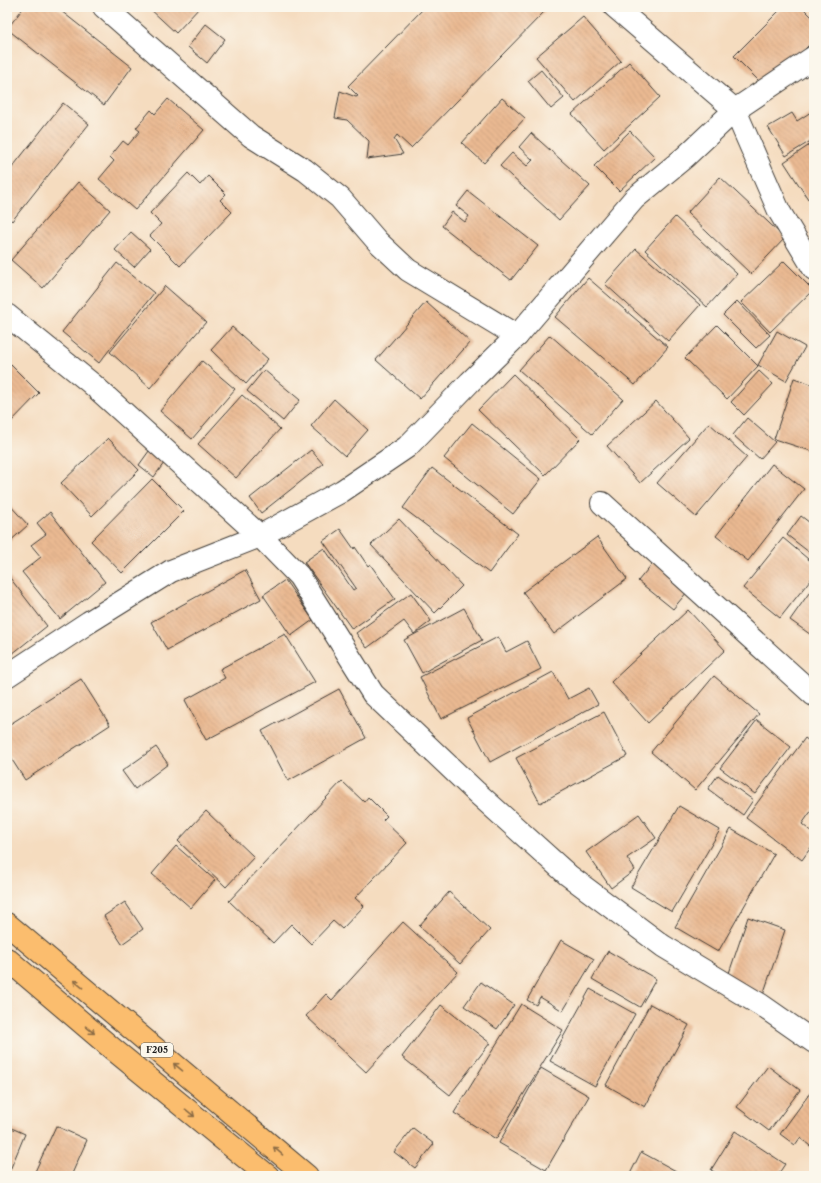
<svg xmlns="http://www.w3.org/2000/svg" width="821" height="1183" font-family="'Libre Caslon Text',serif">
<style>
.building{fill:url(#building-back-hatch)}
.lines{fill:none;stroke-linecap:round;stroke-linejoin:round}
.minor-casing{stroke:#3d3934;stroke-width:24}
.major-casing{stroke:#3d3934;stroke-width:24}
.minor{stroke:#fff;stroke-width:22}
.major{stroke:#fbbd6e;stroke-width:22}
.oneway{stroke:#8c6c45}
.labels{text-anchor:middle;stroke-width:3.5;stroke-linejoin:round;paint-order:stroke}
.shield{fill:#fbf7ec;stroke:#5f5e5a;stroke-width:1}
.shield-label{font-size:9px;font-weight:bold;fill:#1c1c1c}
</style>
<defs>
<pattern id="building-back-hatch" width="6" height="6" patternUnits="userSpaceOnUse"><rect width="6" height="6" fill="#eab992"/><path d="M-1 5l2 2M0 0l6 6M5-1l2 2" fill="none" stroke="#c89e7d"/></pattern>
</defs>
<rect width="100%" height="100%" fill="#fbf7ec"/>
<filter id="ink" filterUnits="userSpaceOnUse"><feTurbulence type="fractalNoise" baseFrequency=".025" numOctaves="2"/><feDisplacementMap in="SourceGraphic" scale="8" xChannelSelector="R" yChannelSelector="G"/><feConvolveMatrix kernelMatrix="1 2 1 2 8 2 1 2 1" color-interpolation-filters="sRGB"/></filter>
<filter id="wash" filterUnits="userSpaceOnUse"><feTurbulence type="fractalNoise" baseFrequency=".012" numOctaves="4" result="noise"/><feDisplacementMap in="SourceGraphic" scale="16" xChannelSelector="R" yChannelSelector="G"/><feGaussianBlur stdDeviation="0.9" result="paint"/><feColorMatrix in="noise" values="0 0 0 0 0 0 0 0 0 0 0 0 0 0 0 0 0 1.4 0 .05"/><feComposite in="paint" operator="in"/></filter>
<g filter="url(#wash)">
<rect width="100%" height="100%" fill="#f5dcbf"/>
<g id="blocks">
<g class="building">
<path d="M24 7H56L132 67 104 105 7 29Z"/>
<path d="M148 7H200L176 33Z"/>
<path d="M425 7H540L545 11 411 148 397 135 394 139 403 154 367 159 369 141 347 120 335 118 340 91 356 97 358 96 348 86Z"/>
<path d="M783 7H802L814 19V40L766 88 734 56Z"/>
<path d="M583 17 621 61 575 102 536 57Z"/>
<path d="M206 24 225 39 207 63 188 47Z"/>
<path d="M629 62 660 97 604 149 572 114Z"/>
<path d="M541 70 564 98 551 109 528 81Z"/>
<path d="M502 98 525 118 484 163 462 143Z"/>
<path d="M168 99 204 130 135 210 99 179 114 161 110 157 123 141 128 145 140 131 136 128 151 110 155 114Z"/>
<path d="M63 103 89 124 12 221 7 216V174Z"/>
<path d="M814 110V139L786 156 768 127 792 113 797 121Z"/>
<path d="M630 131 655 157 619 191 594 166Z"/>
<path d="M531 133 590 186 559 220 500 166 512 153 527 166 533 160 519 147Z"/>
<path d="M814 142V195L808 199 784 162Z"/>
<path d="M188 173 200 185 208 176 226 194 220 200 232 212 180 266 150 236 161 224 150 213Z"/>
<path d="M720 177 785 238 751 274 687 213Z"/>
<path d="M78 182 110 210 43 288 11 260Z"/>
<path d="M468 191 538 246 511 280 442 226 452 212 465 222 469 216 456 206Z"/>
<path d="M675 217 737 274 707 307 645 250Z"/>
<path d="M131 232 150 249 134 267 115 250Z"/>
<path d="M636 249 700 305 668 341 605 284Z"/>
<path d="M784 261 813 290 770 332 741 302Z"/>
<path d="M117 263 154 293 99 363 62 332Z"/>
<path d="M588 278 668 347 635 385 555 317Z"/>
<path d="M165 286 206 322 150 388 110 352Z"/>
<path d="M737 301 770 335 756 348 723 315Z"/>
<path d="M426 302 470 342 420 399 376 360Z"/>
<path d="M717 325 758 366 727 399 685 358Z"/>
<path d="M232 327 268 359 246 384 211 350Z"/>
<path d="M777 331 805 347 786 381 758 365Z"/>
<path d="M550 335 623 399 592 434 519 370Z"/>
<path d="M7 361 39 393 7 426Z"/>
<path d="M202 361 235 389 192 439 160 411Z"/>
<path d="M264 370 300 400 283 421 247 391Z"/>
<path d="M759 371 773 384 744 415 731 402Z"/>
<path d="M513 374 580 439 545 475 478 410Z"/>
<path d="M794 378 814 385V452L774 439Z"/>
<path d="M242 395 280 429 236 478 198 444Z"/>
<path d="M334 399 368 430 345 456 311 426Z"/>
<path d="M656 401 689 438 640 483 607 446Z"/>
<path d="M747 418 775 442 760 459 733 435Z"/>
<path d="M472 423 541 479 513 514 444 458Z"/>
<path d="M709 423 747 457 696 517 657 483Z"/>
<path d="M108 438 139 470 92 516 61 483Z"/>
<path d="M311 450 323 464 261 513 250 498Z"/>
<path d="M149 451 164 463 154 477 139 465Z"/>
<path d="M772 464 804 489 748 561 716 536Z"/>
<path d="M432 468 518 534 489 573 403 508Z"/>
<path d="M152 479 184 511 122 573 91 541Z"/>
<path d="M7 502 28 525 7 544Z"/>
<path d="M50 512 105 582 60 619 22 572 41 557 31 545 46 534 37 523Z"/>
<path d="M801 516 814 526V556L787 535Z"/>
<path d="M399 519 462 586 435 613 371 545Z"/>
<path d="M340 529 354 549 355 547 368 566 370 564 395 599 352 629 304 562 324 548 353 590 356 588 323 541Z"/>
<path d="M597 537 627 579 554 634 523 592Z"/>
<path d="M783 538 814 564V575L780 618 743 588Z"/>
<path d="M657 558 692 586 673 609 638 581Z"/>
<path d="M245 570 261 599 167 650 151 622Z"/>
<path d="M7 574 47 626 7 658Z"/>
<path d="M285 580 313 620 291 636 263 595Z"/>
<path d="M814 586V637L790 620Z"/>
<path d="M411 593 431 621 414 634 404 621 367 648 356 633Z"/>
<path d="M464 608 482 640 422 673 404 640Z"/>
<path d="M688 610 725 650 648 723 611 682Z"/>
<path d="M285 634 315 682 206 740 185 700 225 678 220 669Z"/>
<path d="M498 637 506 652 527 641 541 669 441 719 420 677Z"/>
<path d="M553 672 568 699 589 688 598 704 490 762 467 718Z"/>
<path d="M714 676 759 714 695 790 651 752Z"/>
<path d="M81 679 110 725 25 780 7 752V726Z"/>
<path d="M339 689 366 738 288 781 262 731Z"/>
<path d="M604 712 627 756 540 803 516 758Z"/>
<path d="M757 720 791 747 755 794 720 768Z"/>
<path d="M805 738 814 745V807L802 824 814 834V843L802 860 746 818Z"/>
<path d="M156 747 168 764 135 789 122 771Z"/>
<path d="M718 775 753 800 743 815 708 789Z"/>
<path d="M342 781 364 802 368 797 387 816 383 820 407 843 355 898 364 906 342 929 333 921 311 944 291 924 273 943 229 901Z"/>
<path d="M679 806 720 830 672 912 631 887Z"/>
<path d="M206 811 254 857 226 887 178 841Z"/>
<path d="M639 814 656 838 627 858 635 870 611 888 586 852Z"/>
<path d="M731 829 774 854 718 952 675 927Z"/>
<path d="M176 846 215 880 191 908 152 874Z"/>
<path d="M449 892 490 930 460 964 419 926Z"/>
<path d="M125 902 143 929 122 944 104 916Z"/>
<path d="M748 917 785 930 763 995 726 982Z"/>
<path d="M403 922 458 972 366 1072 306 1016 326 994 332 1000Z"/>
<path d="M561 940 594 959 563 1011 540 997 536 1005 527 1000Z"/>
<path d="M608 951 656 979 640 1007 592 979Z"/>
<path d="M481 982 514 1005 497 1029 464 1006Z"/>
<path d="M590 989 635 1014 595 1086 550 1061Z"/>
<path d="M521 1004 563 1030 496 1139 454 1113Z"/>
<path d="M650 1004 689 1025 645 1107 606 1085Z"/>
<path d="M441 1005 490 1043 450 1095 402 1057Z"/>
<path d="M768 1066 800 1090 769 1131 737 1107Z"/>
<path d="M541 1068 589 1096 546 1170 499 1143Z"/>
<path d="M810 1093 814 1095V1149L800 1138 795 1145 780 1134Z"/>
<path d="M7 1126 25 1134 10 1170 7 1169Z"/>
<path d="M56 1126 87 1140 71 1176H33Z"/>
<path d="M413 1128 434 1144 415 1168 394 1152Z"/>
<path d="M735 1131 785 1164 777 1176H721L711 1170Z"/>
<path d="M641 1152 676 1171 674 1176H629Z"/>
</g>
</g>
</g>
<g filter="url(#ink)">
<use href="#blocks" fill-opacity="0" stroke="#3d3934" stroke-width="1"/>
<g class="lines">
<g class="minor-casing">
<g id="minor">
<path d="M104 7 251 136 305 170 340 198 377 241 408 270 517 336"/>
<path d="M615 7 735 110 779 211 814 269"/>
<path d="M7 315 92 384 260 536 299 576 373 694 476 792 568 875 663 946 761 1005 814 1042"/>
<path d="M602 503 814 695"/>
<path d="M7 676 89 622 171 571 260 536 342 491 407 447 470 382 517 336 634 199 685 157 735 110 814 57"/>
</g>
</g>
<g class="major-casing">
<g id="major">
<path d="M7 924 307 1176"/>
<path d="M7 959 114 1050 268 1176"/>
</g>
</g>
<use href="#minor" class="minor"/>
<use href="#major" class="major"/>
</g>
<defs><path id="oneway-shaft" d="M-6 0H5M1.5-3L5.5 0L1.5 3" fill="none" stroke-width="1.6" stroke-linecap="round" stroke-linejoin="round"/></defs>
<g class="oneway">
<use href="#oneway-shaft" transform="translate(78 984) rotate(-140)"/>
<use href="#oneway-shaft" transform="translate(90 1030) rotate(40)"/>
<use href="#oneway-shaft" transform="translate(178 1067) rotate(-140)"/>
<use href="#oneway-shaft" transform="translate(190 1113) rotate(39)"/>
<use href="#oneway-shaft" transform="translate(278 1151) rotate(-139)"/>
</g>
</g>
<g class="labels">
<rect class="shield" x="141" y="1043" width="32" height="14" rx="3"/>
<g class="shield-label">
<text x="157" y="1053">F205</text>
</g>
</g>
<rect width="821" height="1183" fill="none" stroke="#fbf7ec" stroke-width="24"/>
</svg>
